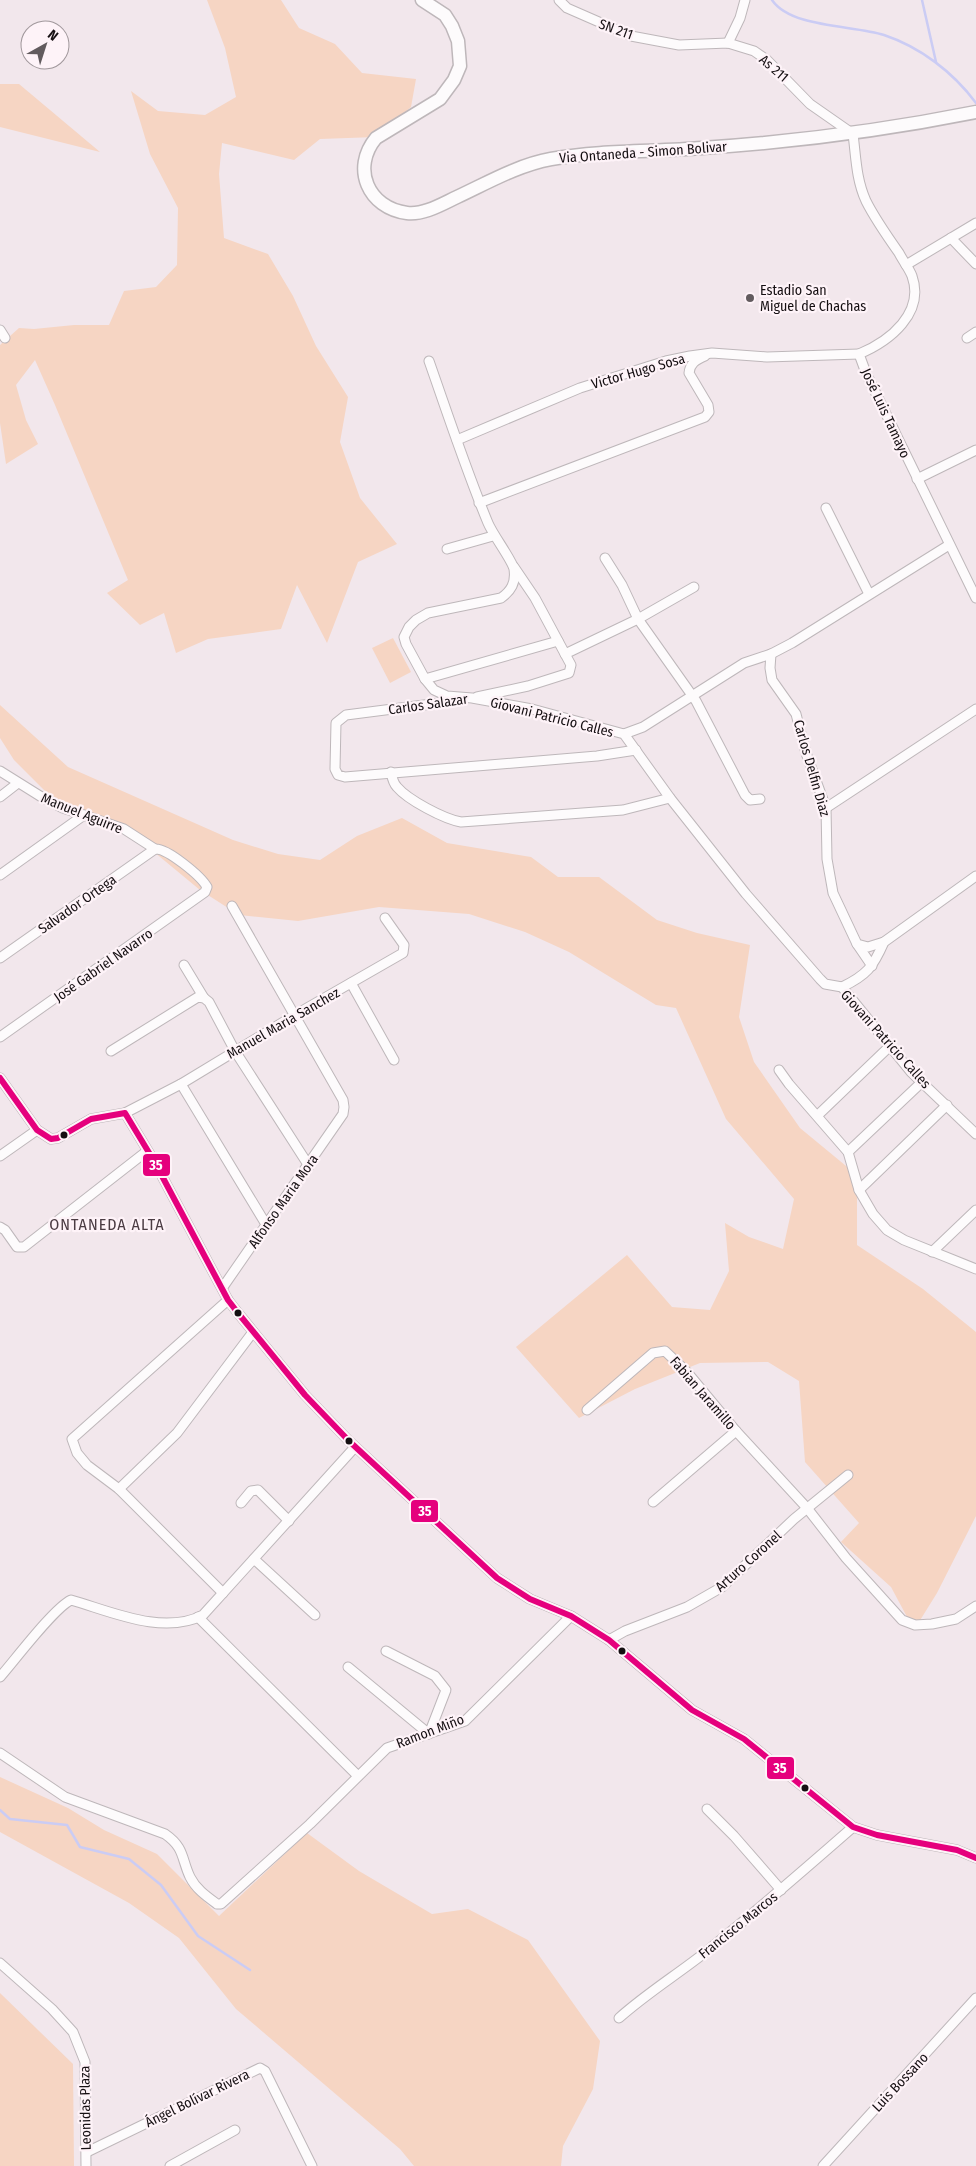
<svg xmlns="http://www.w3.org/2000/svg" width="976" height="2166" font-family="'Fira Sans Condensed',sans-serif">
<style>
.green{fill:#f6d5c3}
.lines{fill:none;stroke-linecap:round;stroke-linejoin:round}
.stream{stroke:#cbccf4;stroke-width:2.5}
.street-casing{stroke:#beb7ba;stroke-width:11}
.secondary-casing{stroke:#beb7ba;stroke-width:15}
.street{stroke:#fdfbfc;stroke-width:9}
.secondary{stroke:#fdfbfc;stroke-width:12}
.bus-1-casing{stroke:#fef3f8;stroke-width:10}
.bus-1{stroke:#e5007d;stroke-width:6}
.poi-dot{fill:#625b5e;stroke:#fef3f8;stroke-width:2}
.bus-dot{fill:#150f12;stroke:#fef3f8;stroke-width:2}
.labels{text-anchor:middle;stroke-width:4.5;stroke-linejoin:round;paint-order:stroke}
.street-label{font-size:14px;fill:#150f12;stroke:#fef3f8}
.poi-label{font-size:14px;fill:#150f12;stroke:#fef3f8;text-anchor:start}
.quarter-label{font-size:16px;letter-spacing:1px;fill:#4b3c43;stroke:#fef3f8}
.line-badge{stroke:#fef3f8;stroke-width:2}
.badge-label{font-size:14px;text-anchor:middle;font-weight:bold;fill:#fff}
</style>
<rect width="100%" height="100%" fill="#f2e7ec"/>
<g class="green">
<path d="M207 0H281L299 28 335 44 362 73 416 79 411 107 376 137 320 139 294 160 222 143 219 174 224 238 268 254 293 296 316 346 348 397 340 442 360 498 397 544 358 562 327 643 297 585 281 629 208 639 176 653 164 613 140 625 107 593 128 580 55 405 35 360 16 385 26 420 38 444 6 464 0 423V345L19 328 34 329 74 325H109L124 291 156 287 177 265 178 208 150 154 131 91 158 111 205 115 236 97 225 48Z"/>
<path d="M0 84H19L100 152 0 127Z"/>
<path d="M393 638 411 672 390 683 372 648Z"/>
<path d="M0 705 68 767 233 840 278 854 320 860 357 836 402 818 447 843 531 857 558 877H599L657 920 697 933 750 945 739 1017 754 1062 800 1128 857 1175V1245L923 1289 976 1332V1516L937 1593 914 1630 891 1587 841 1542 859 1523 805 1462 799 1381 768 1362 700 1363 635 1389 579 1418 516 1347 627 1255 672 1307 710 1310 729 1271 725 1223 749 1237 783 1249 794 1199 726 1119 676 1008 656 1005 569 952 525 932 469 914 379 907 298 921 239 915 200 890 125 828 60 806 14 760 0 738Z"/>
<path d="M0 1777 68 1808 104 1830 157 1854 219 1916 307 1833 359 1871 432 1914 468 1909 528 1940 600 2041 593 2089 563 2146 561 2166H414L400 2149 236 2009 179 1938 129 1903 0 1832Z"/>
<path d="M0 1993 73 2064 74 2166H0Z"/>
</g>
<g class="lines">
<g class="stream">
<path d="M772 0C791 28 853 25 884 35 920 47 953 72 976 103"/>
<path d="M922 0 936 62"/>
<path d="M0 1810 10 1819 67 1825 80 1847 129 1859 161 1885 198 1936 250 1970"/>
</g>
<g class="street-casing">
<g id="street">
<path d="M559 0 567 8 631 36 679 45 728 43 754 51 767 60 810 104 853 134C856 157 856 179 866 201 875 219 887 236 899 253 903 261 909 268 912 276 925 313 890 341 859 354L866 373 976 598"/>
<path d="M728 43 740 18 745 0"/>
<path d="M951 238 976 264"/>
<path d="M906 265 976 223"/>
<path d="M0 330 5 338"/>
<path d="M967 338 976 332"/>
<path d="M429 361C448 415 466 470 488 523 493 535 512 560 514 569 516 583 511 591 501 598L428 613 416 620 409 627 404 637 406 644 425 679 434 690 447 696 472 698 532 709 624 734 670 798 746 894 820 979 825 984 842 987 911 1072 976 1134"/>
<path d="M457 440 580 388 666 361 690 356 712 353 767 357 859 354"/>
<path d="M917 479 976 450"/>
<path d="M479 503 705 417 709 412 708 405 689 373C690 363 696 360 705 356"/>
<path d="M826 508 869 594"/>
<path d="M447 549 493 536"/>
<path d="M605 558 622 585 638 619 696 701 745 795 750 800 760 799"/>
<path d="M565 654 638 619 694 587"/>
<path d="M771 654 770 668 772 680 796 714 806 753 826 808 827 859 833 893 857 944 868 947 884 942"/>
<path d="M425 679 558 641"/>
<path d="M477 697 528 686 569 673 571 665 535 598 514 567"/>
<path d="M455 701 346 715 336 723 335 769 338 775 345 777 597 756 636 750"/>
<path d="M624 734 643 727 744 663 771 654 792 643 949 545"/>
<path d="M0 771 40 796 63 808 124 829 155 849C167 848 201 876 207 887L205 892 0 1037"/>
<path d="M391 772C392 777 393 783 397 787 408 800 444 819 461 822L623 810 670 798"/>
<path d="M0 797 18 783"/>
<path d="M826 808 976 709"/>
<path d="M0 875 84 815"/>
<path d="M857 944 872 966"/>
<path d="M0 958 155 849"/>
<path d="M184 965 204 998"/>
<path d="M351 983 394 1060"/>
<path d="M842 987C867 975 873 967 884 942L976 876"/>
<path d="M111 1051 198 997 204 998 209 1002 235 1051 309 1166"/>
<path d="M779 1070 789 1084 848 1152 859 1190 873 1214 887 1230 904 1240 976 1269"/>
<path d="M0 1078 37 1130 51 1139 58 1138 91 1119 125 1113 154 1161 228 1300 238 1313 305 1395 349 1441 497 1578 530 1599 571 1616 609 1640 692 1710 744 1739 853 1827 877 1835 957 1850 976 1858"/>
<path d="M181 1084 267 1226"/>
<path d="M125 1113 181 1084 295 1015 403 953 404 945 385 918"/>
<path d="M818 1115 890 1046"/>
<path d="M848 1152 922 1082"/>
<path d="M0 1156 37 1130"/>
<path d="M859 1190 947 1105"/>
<path d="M0 1227 5 1230 17 1247H24L147 1151"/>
<path d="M932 1252 976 1210"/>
<path d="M223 1287 343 1114 344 1107 343 1100 232 906"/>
<path d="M587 1410 653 1353 665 1351 687 1372 736 1431 807 1508 846 1558 902 1620 915 1625 932 1624 956 1619 976 1606"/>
<path d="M119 1489 177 1433 253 1332"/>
<path d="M653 1502 736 1431"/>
<path d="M241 1503 251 1491 258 1490 289 1521"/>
<path d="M254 1559 315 1615"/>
<path d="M223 1593 119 1489 87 1465 77 1453 72 1439 228 1300"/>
<path d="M198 1617 358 1776"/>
<path d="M609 1640 625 1631 687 1607 722 1587 794 1519 848 1475"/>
<path d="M348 1667 429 1734 446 1690 435 1676 386 1651"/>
<path d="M0 1677C15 1660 54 1608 71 1600 110 1611 163 1636 203 1615L355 1447"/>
<path d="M0 1753 65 1797 165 1834C185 1848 181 1858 190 1877 196 1889 206 1896 217 1904H221L310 1824 387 1748 465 1721 571 1616"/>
<path d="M707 1809 734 1836 781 1890"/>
<path d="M0 1963 52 2009 73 2032 85 2062 86 2166"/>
<path d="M619 2018C647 1993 678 1974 707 1951 757 1911 805 1869 853 1827"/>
<path d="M87 2152 260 2068 265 2071 312 2166"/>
<path d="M170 2166 235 2130"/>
<path d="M823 2166 976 1998"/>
</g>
</g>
<g class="secondary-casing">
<path id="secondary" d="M422 0 445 15 452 26 458 41 460 66 454 80 440 99 376 138C351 168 368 208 407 213 424 215 442 204 457 197 487 183 518 165 551 159 601 150 652 152 702 148 794 142 886 130 976 112"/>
</g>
<use href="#street" class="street"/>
<use href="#secondary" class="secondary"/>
<g class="bus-1-casing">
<path id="bus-1" d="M0 1078 37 1130 51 1139 58 1138 91 1119 125 1113 154 1161 228 1300 238 1313 305 1395 349 1441 497 1578 530 1599 571 1616 609 1640 692 1710 744 1739 853 1827 877 1835 957 1850 976 1858"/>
</g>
<use href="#bus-1" class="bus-1"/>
</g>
<circle class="poi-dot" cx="750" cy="298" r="5"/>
<g class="bus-dot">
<circle cx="64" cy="1135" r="4.5"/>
<circle cx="238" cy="1313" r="4.5"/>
<circle cx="349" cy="1441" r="4.5"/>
<circle cx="622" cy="1651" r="4.5"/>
<circle cx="805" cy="1788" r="4.5"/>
</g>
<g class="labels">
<g class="street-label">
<text transform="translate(616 29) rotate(20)" y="5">SN 211</text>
<text transform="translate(774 68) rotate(41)" y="5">As 211</text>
<text transform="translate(643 152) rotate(-4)" y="5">Via Ontaneda - Simon Bolivar</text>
<text transform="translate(638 371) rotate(-16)" y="5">Victor Hugo Sosa</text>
<text transform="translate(886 413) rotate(65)" y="5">José Luis Tamayo</text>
<text transform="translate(428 704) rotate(-8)" y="5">Carlos Salazar</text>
<text transform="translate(552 717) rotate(14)" y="5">Giovani Patricio Calles</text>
<text transform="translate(812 768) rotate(74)" y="5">Carlos Delfin Diaz</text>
<text transform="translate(82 813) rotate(22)" y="5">Manuel Aguirre</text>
<text transform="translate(77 904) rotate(-35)" y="5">Salvador Ortega</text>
<text transform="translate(103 965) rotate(-35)" y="5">José Gabriel Navarro</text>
<text transform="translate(283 1023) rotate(-30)" y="5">Manuel Maria Sanchez</text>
<text transform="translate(886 1039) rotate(48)" y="5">Giovani Patricio Calles</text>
<text transform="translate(283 1201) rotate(-55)" y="5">Alfonso Maria Mora</text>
<text transform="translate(703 1393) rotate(49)" y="5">Fabian Jaramillo</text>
<text transform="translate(748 1561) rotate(-42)" y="5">Arturo Coronel</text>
<text transform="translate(430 1731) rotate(-21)" y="5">Ramon Miño</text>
<text transform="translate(738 1925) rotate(-39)" y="5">Francisco Marcos</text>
<text transform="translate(900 2082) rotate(-47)" y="5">Luis Bossano</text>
<text transform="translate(197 2098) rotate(-26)" y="5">Ángel Bolívar Rivera</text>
<text transform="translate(85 2108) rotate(-91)" y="5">Leonidas Plaza</text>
</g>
<g class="poi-label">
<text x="760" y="295">Estadio San<tspan x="760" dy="16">Miguel de Chachas</tspan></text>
</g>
<g class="quarter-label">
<text x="107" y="1230">ONTANEDA ALTA</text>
</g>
</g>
<g class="line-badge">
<rect x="142" y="1153" width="29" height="24" rx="5" fill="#e5007d"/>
<rect x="410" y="1499" width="29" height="24" rx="5" fill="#e5007d"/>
<rect x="766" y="1756" width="29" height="24" rx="5" fill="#e5007d"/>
</g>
<g class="badge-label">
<text x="156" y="1170">35</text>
<text x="425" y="1516">35</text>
<text x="780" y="1773">35</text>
</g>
<g transform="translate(45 45) rotate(39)"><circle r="24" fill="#fef3f8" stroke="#a1989c"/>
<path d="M0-4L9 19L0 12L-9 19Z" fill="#625b5e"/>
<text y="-8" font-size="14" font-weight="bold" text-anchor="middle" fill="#150f12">N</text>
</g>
</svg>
